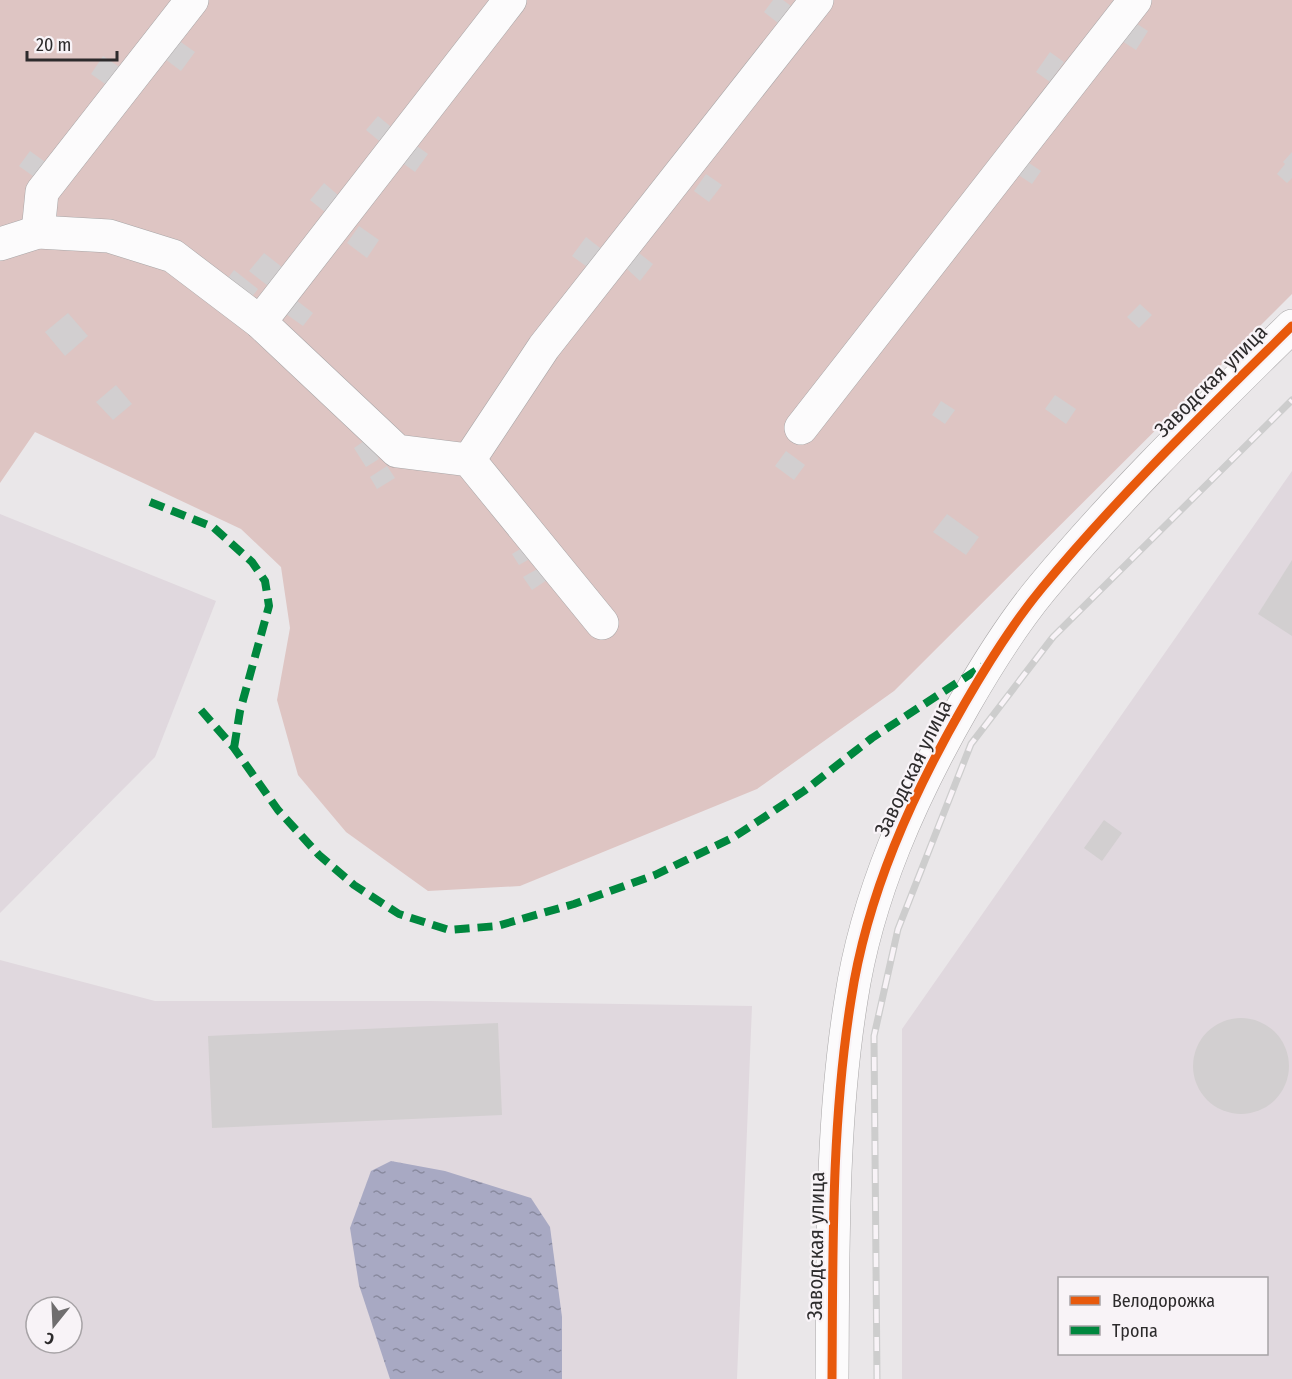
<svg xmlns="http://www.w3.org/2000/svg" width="1292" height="1379" font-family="'Fira Sans Condensed',sans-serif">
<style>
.built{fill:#e0d8de;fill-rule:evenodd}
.garden{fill:#dec5c3}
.water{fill:url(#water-ripples)}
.building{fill:#d2cfd0}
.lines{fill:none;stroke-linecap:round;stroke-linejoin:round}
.minor-casing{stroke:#a8a6a7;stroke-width:34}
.minor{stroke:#fcfbfc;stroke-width:33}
.rail-casing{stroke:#cdcdcd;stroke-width:7}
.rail{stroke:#f8f3f7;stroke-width:4.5;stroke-dasharray:14;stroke-linecap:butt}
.quiet{stroke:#00873e;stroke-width:8;stroke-dasharray:15 8;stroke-linecap:butt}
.cycleway-casing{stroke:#f8f3f7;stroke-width:13}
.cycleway{stroke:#e8590c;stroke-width:9}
.labels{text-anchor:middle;stroke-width:4.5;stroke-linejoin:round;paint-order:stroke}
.street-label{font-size:21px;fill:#2d2b2c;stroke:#f8f3f7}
</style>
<defs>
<pattern id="water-ripples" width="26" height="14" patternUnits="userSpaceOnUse" patternTransform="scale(1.5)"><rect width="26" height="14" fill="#a8a9c3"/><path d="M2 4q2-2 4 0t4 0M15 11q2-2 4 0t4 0" fill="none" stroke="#898a9f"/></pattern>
</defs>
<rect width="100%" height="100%" fill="#eae7e9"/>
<g class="built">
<path d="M1292 471V1379H902V1029ZM1060 1278H1266V1354H1060Z"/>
<path d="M0 514 216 601 155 757 0 913Z"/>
<path d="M0 960 155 1001H430L752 1006 737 1379H0ZM36 1307H72V1343H36Z"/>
</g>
<path class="garden" d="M0 0H1292V294L894 691 757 789 520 886 428 891 346 832 298 775 277 700 290 628 281 567 241 529 35 432 0 483Z"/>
<path class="water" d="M391 1161 445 1171 531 1198 550 1227 562 1317V1379H390L359 1285 350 1228 371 1171Z"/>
<g class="building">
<path d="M773 0H783L791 6 778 23 764 12Z"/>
<path d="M1134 22 1148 31 1136 50 1122 41Z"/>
<path d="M178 40 195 52 181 71 165 59Z"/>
<path d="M1050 52 1064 62 1050 82 1036 72Z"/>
<path d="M103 56 121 68 108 86 91 74Z"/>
<path d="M378 116 396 131 384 145 366 130Z"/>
<path d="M410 141 428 154 415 172 397 159Z"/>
<path d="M30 151 48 164 37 179 19 166Z"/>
<path d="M1292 152V178L1287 183 1277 174 1285 164 1283 162Z"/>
<path d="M1026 161 1041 171 1032 184 1017 174Z"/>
<path d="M706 174 722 185 709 202 694 191Z"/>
<path d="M324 183 338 195 325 212 310 200Z"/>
<path d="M359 226 379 240 367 258 347 243Z"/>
<path d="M586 237 604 251 590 269 572 256Z"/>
<path d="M264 253 287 271 272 289 249 271Z"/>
<path d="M639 253 653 264 640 281 626 268Z"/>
<path d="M234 270 258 289 248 302 224 283Z"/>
<path d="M296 300 313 313 303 326 286 314Z"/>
<path d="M1140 304 1152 315 1139 328 1127 317Z"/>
<path d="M68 313 88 336 65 356 45 332Z"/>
<path d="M116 385 132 404 113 420 96 402Z"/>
<path d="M1055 395 1076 409 1066 424 1045 409Z"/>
<path d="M941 401 955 410 945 424 932 415Z"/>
<path d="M367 439 379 459 366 467 354 448Z"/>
<path d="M786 451 805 465 794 480 775 466Z"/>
<path d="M387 466 395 478 377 489 370 477Z"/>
<path d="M947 514 979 537 966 555 933 532Z"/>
<path d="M527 545 533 557 519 565 512 554Z"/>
<path d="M1292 560V636L1258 614Z"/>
<path d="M539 568 547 580 532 590 523 577Z"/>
<path d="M1104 820 1122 833 1102 861 1084 848Z"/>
<circle cx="1241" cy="1066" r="48"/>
<path d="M498 1023 502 1115 212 1128 208 1036Z"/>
</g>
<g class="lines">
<g class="minor-casing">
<g id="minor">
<path d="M38 232 42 192 192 0"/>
<path d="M0 244 38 232 109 236 173 256 260 322 397 451 469 460 602 623"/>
<path d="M260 322 510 0"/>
<path d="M801 428 1135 0"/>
<path d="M469 460 544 347 817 0"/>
<path d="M832 1379C833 1252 831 1125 851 1000 867 894 912 795 965 703 988 663 1013 623 1042 588 1119 495 1206 411 1292 326"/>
</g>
</g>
<use href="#minor" class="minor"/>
<g class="rail-casing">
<path id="rail" d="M877 1379 874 1036 898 929 971 744 1053 637 1292 400"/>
</g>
<use href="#rail" class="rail"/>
<g class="quiet">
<path d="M150 502 213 527 252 562 265 581 269 606 240 711 234 748"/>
<path d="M201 710 234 748 278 810 319 855 354 885 399 914 449 930 497 926 574 904 655 875 734 837 804 791 872 738 983 666"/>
</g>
<g class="cycleway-casing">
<path id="cycleway" d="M832 1379C833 1252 831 1125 851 1000 867 894 912 795 965 703 988 663 1013 623 1042 588 1119 495 1206 411 1292 326"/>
</g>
<use href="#cycleway" class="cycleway"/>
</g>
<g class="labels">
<g class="street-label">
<text transform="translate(1211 381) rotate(-45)" y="7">Заводская улица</text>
<text transform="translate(913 768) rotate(-64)" y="7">Заводская улица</text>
<text transform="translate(816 1246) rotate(-89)" y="7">Заводская улица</text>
</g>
</g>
<rect x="1058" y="1277" width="210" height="78" fill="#f8f3f7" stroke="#a7a3a6" stroke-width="1.5"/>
<rect x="1070" y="1296" width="30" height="9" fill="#e8590c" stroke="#a7a3a6" stroke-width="1.5"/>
<text x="1112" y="1307" font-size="18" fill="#2d2b2c">Велодорожка</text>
<rect x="1070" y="1326" width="30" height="9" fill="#00873e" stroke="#a7a3a6" stroke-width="1.5"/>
<text x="1112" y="1337" font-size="18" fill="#2d2b2c">Тропа</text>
<g transform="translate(54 1325) rotate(198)"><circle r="28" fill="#f8f3f7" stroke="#a7a3a6" stroke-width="1.5"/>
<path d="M0-4.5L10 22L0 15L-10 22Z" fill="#6f6d6e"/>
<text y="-9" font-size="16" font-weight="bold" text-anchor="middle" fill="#2d2b2c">С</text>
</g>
<path d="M27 51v9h90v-9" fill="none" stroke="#2d2b2c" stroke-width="3"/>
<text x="36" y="51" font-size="18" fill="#2d2b2c" stroke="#f8f3f7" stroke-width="4.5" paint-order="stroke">20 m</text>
</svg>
